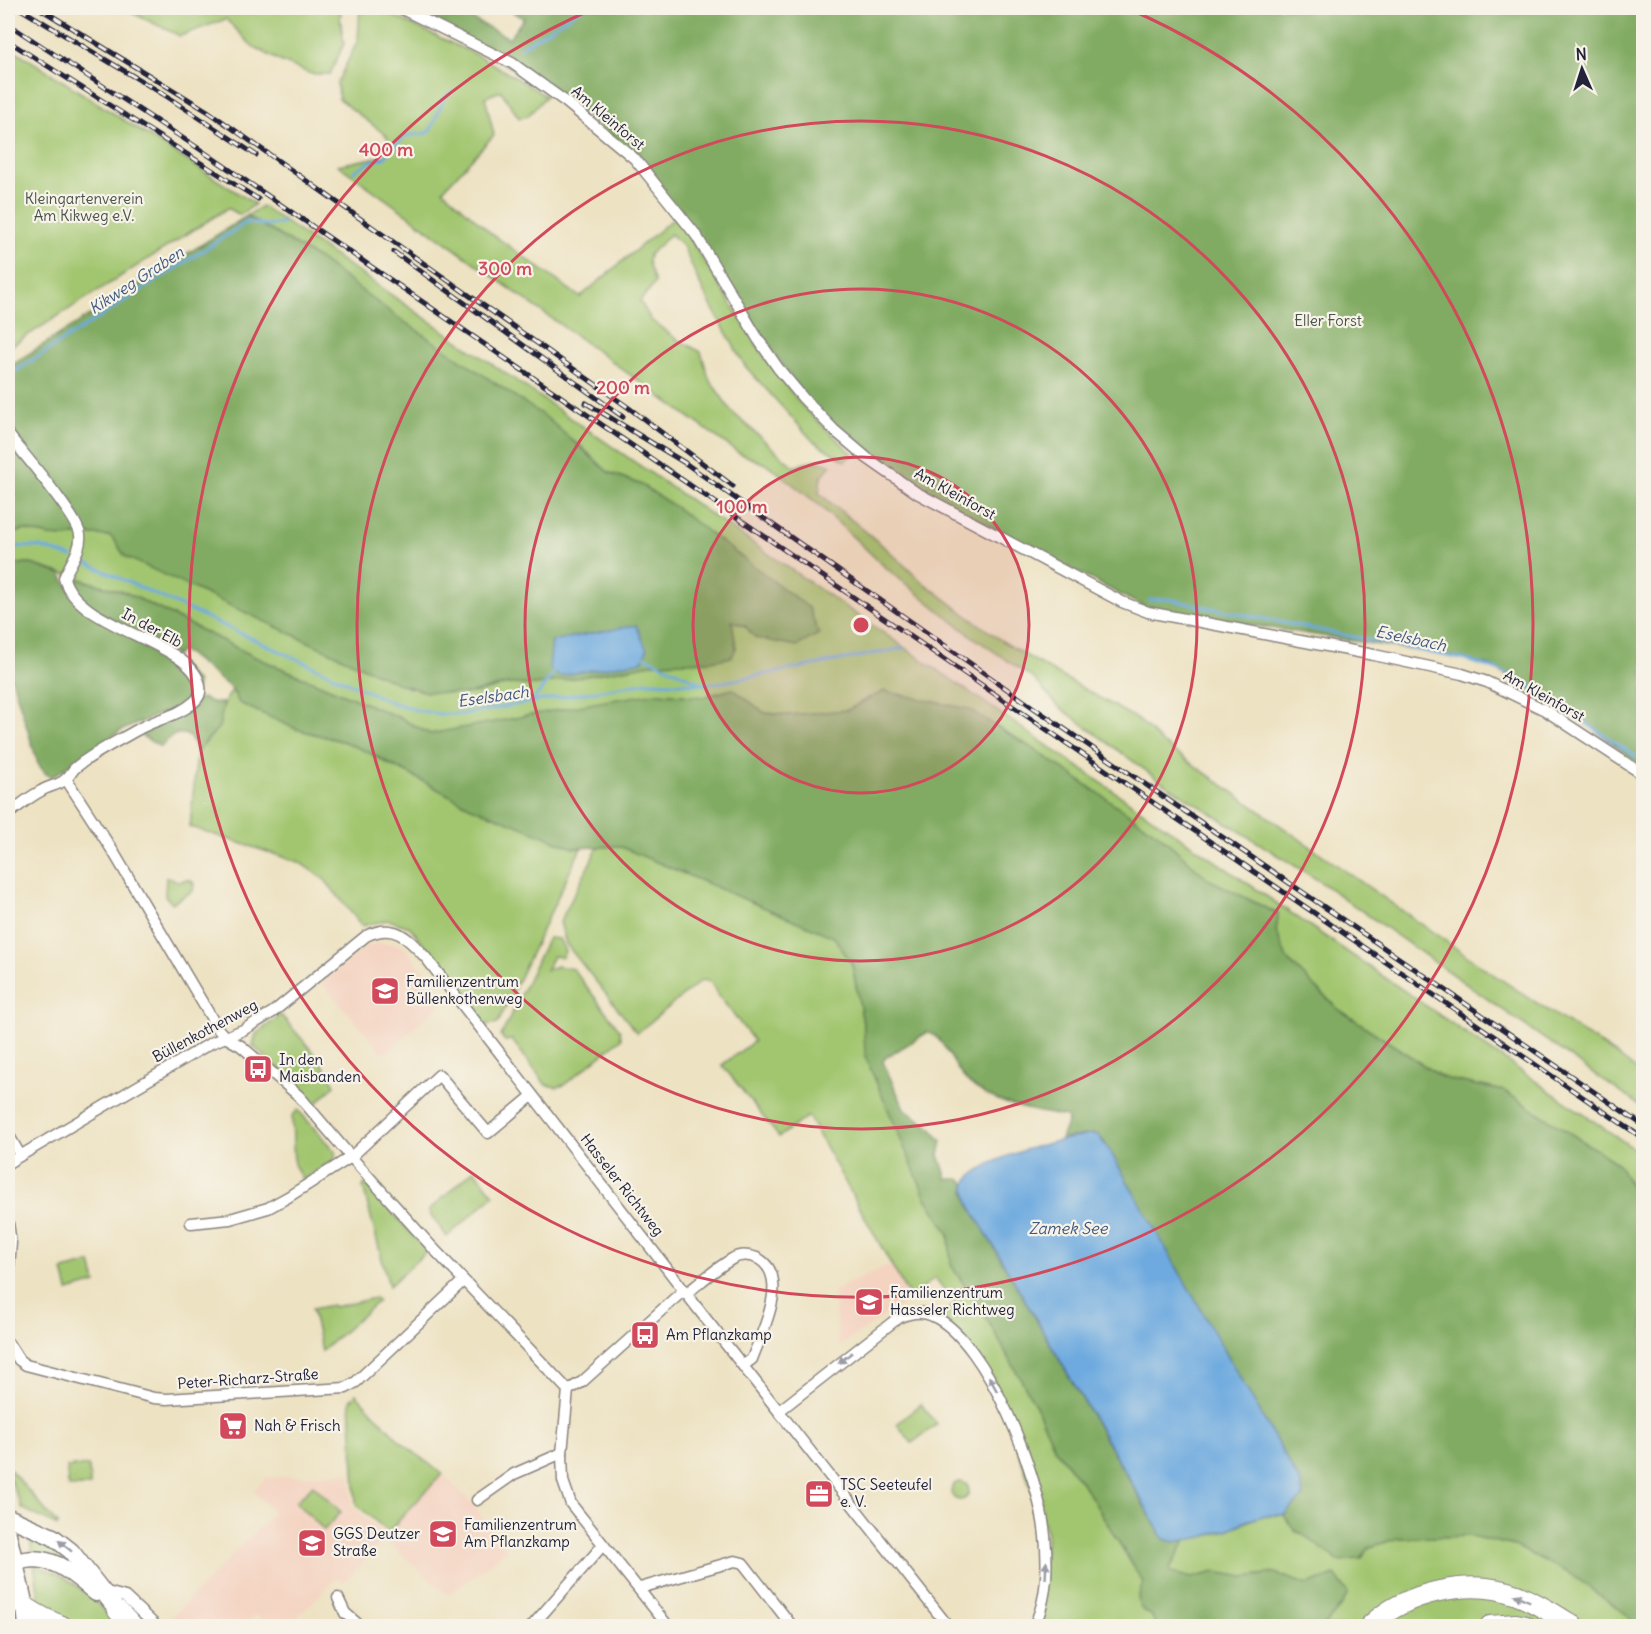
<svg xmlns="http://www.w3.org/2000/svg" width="1651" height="1634" font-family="Delius,sans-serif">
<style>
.built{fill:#f4d3c1}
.green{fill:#a2c670;stroke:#627456;stroke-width:1.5}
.forest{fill:#81ab62;stroke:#52664e;stroke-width:1.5}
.water{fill:#6eaadf;stroke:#48668d;stroke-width:1.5}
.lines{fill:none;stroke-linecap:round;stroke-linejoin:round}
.stream{stroke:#6eaadf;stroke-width:3}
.minor-casing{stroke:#88827e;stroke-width:13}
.primary-casing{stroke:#88827e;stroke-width:19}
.motorway-casing{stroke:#88827e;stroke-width:22}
.minor{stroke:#fff;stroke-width:10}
.primary{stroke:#fff;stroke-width:16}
.motorway{stroke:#fff;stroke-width:20}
.rail-casing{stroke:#22223b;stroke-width:5}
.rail{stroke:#f7f3e8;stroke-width:3;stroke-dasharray:9;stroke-linecap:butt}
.oneway{fill:#9c9ca7}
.ring{fill:none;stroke:#d1495b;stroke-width:3}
.labels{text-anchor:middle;stroke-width:4.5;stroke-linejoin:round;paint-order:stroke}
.street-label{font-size:15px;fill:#22223b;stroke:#f7f3e8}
.park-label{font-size:15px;fill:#48534b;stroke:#f7f3e8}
.poi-label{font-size:15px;fill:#22223b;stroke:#f7f3e8;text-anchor:start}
.water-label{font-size:16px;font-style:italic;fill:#40587d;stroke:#f7f3e8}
.centre{fill:#d1495b;stroke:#f7f3e8;stroke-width:3}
.ring-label{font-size:18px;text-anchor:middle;font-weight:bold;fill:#d1495b;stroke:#f7f3e8;stroke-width:4.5;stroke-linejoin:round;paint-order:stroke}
</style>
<rect width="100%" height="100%" fill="#f7f3e8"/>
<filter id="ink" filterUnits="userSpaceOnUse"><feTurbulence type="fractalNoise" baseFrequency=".0167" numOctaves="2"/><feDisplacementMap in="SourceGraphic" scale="12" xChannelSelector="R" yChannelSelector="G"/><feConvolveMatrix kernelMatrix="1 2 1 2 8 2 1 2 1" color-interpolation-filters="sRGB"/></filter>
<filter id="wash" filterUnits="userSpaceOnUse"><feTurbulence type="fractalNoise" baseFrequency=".008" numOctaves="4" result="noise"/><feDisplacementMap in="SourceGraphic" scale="24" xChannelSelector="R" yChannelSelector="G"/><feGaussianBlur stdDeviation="1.35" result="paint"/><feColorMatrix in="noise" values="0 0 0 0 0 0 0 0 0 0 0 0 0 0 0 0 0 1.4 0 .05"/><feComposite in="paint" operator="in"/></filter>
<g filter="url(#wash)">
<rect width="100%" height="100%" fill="#ede2c2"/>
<g class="built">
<path d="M380 943 394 944 405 948 446 1000 384 1054 322 983 366 946Z"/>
<path d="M891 1264 910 1298 839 1347 833 1291Z"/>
<path d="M350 1473 352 1506 387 1537 344 1582 337 1577 289 1626H270L256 1615 246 1626H171L166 1623 274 1512 253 1491 266 1478Z"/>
<path d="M442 1474 472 1503 507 1550 448 1595 388 1543 393 1537 388 1532Z"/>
</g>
<g class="green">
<path d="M122 8H342L340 17 344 44 330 74H311L280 61 252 46 226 19 180 36Z"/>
<path d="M360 8H377L483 58 546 96 528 116 519 118 501 91 485 97 494 135 443 190 492 234 580 297 675 217 687 234 769 364 805 409 853 454 845 461 813 441 745 366 703 291 683 246 671 234 649 255 648 262 655 283 640 301 651 320 675 338 701 352 709 379 732 412 794 467 814 460 831 465 821 477 819 493 888 550 920 580 961 611 1002 641 1040 664 1139 720 1161 742 1500 979 1614 1053 1643 1075V1108L1316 879 1160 781 1058 706 1034 679 970 635 886 568 818 504 768 465 739 453 338 165 384 156 389 149 387 136 339 99 337 83 358 40Z"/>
<path d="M8 46 255 204 240 215 228 208 8 348Z"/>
<path d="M262 206 1643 1155V1205L1617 1163 1504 1091 1443 1078 1338 1009 1287 959 1276 931 1278 914 1208 879 1161 836 1035 750 968 709 869 697 848 710 789 715 765 713 733 689 703 697 658 693 430 734 400 718 257 658 127 593 28 563 8 565V534L25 530 49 536 67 537 77 534 110 536C117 541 120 551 126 557L409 688 477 693 508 684 536 685 656 663 678 661 736 648 731 620 745 626 756 638 642 485 608 472 582 447 393 314 319 259 247 216Z"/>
<path d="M232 690 239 703 296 729 345 742 370 753 388 764 553 840 574 848H581L498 1023 485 1025 410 927 388 920 362 926 325 880 299 862 190 827 197 752 219 727 224 703Z"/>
<path d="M619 846 834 937 852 964 864 1028 866 1056 926 1198 949 1234 951 1265 988 1321 1035 1404 1055 1449 1087 1490 1143 1582 1138 1598 1143 1611 1151 1615 1155 1623 1152 1626H1035L1047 1534 993 1378 940 1316 956 1304 935 1278 910 1298 808 1116 779 1137 722 1065 754 1041 716 992 711 982 702 980 637 1033 566 944 560 922 598 847Z"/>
<path d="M166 877 180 882 184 880H191L194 884 193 891 172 903 165 896Z"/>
<path d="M548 938 559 939 565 951 563 957 553 956 546 970 557 966 573 969 620 1030 621 1039 564 1085 557 1087 546 1085 512 1040 505 1041 501 1036Z"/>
<path d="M281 1015 320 1060 335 1085 317 1103 253 1046 256 1034Z"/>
<path d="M298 1110 336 1153 334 1160 302 1180 294 1164 292 1116Z"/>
<path d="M474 1170 494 1195 447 1237 428 1211Z"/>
<path d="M366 1183 427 1251 389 1286 363 1187Z"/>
<path d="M91 1263 96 1283 68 1291 63 1270Z"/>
<path d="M375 1298 378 1301 322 1351 312 1309 332 1305 334 1307Z"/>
<path d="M356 1394 400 1441 442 1474 388 1532 356 1504 350 1401Z"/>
<path d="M921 1404 937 1424 912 1443 897 1424Z"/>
<path d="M89 1466 90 1486 68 1487 67 1467Z"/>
<path d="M8 1467 58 1525 57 1526 22 1508 8 1475Z"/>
<circle cx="960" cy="1491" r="9"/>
<path d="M313 1485 341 1512 324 1530 296 1502Z"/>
<path d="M1266 1515H1284L1295 1531 1361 1559 1370 1547 1399 1538 1471 1536 1515 1546 1571 1574 1627 1614 1638 1626H1324L1342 1605 1335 1575 1307 1585 1275 1573 1244 1577 1215 1572 1192 1578 1171 1573 1170 1569 1186 1539C1201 1537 1215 1535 1229 1529 1242 1524 1252 1519 1266 1515Z"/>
<path d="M29 1532 48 1542 73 1564 32 1553Z"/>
<path d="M34 1565C70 1574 95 1598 117 1626H77L41 1610Z"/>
</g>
<g class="forest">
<path d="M408 8H470L468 17 509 38 524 18 505 8H1643V768L1567 708 1529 690 1491 666 1451 656 1148 609 905 482 867 456 805 397 638 158 568 101Z"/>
<path d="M247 216 319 259 393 314 547 418 608 472 642 485 674 506 809 608 819 634 797 646 756 638 745 626 732 621 736 648 732 657 710 661 656 663 536 685 508 684 468 694 426 692 397 683 126 557C120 551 117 541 110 536L77 534 67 537 49 536 25 530 8 534V367Z"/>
<path d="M28 563 61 574 78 603 174 658 197 682 196 696 185 703 120 731 52 777 46 774 38 764 8 666V565Z"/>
<path d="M68 576 127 593 257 658 400 718 430 734 605 701 658 693 703 697 733 689 765 713 789 715 848 710 884 691 968 709 1035 750 1161 836 1208 879 1278 914 1276 931 1287 959 1338 1009 1443 1078 1504 1091 1617 1163 1643 1205V1626H1638L1626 1614 1571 1574 1515 1546 1471 1536 1399 1538 1370 1547 1361 1559 1338 1561 1301 1533 1295 1531 1284 1515 1303 1497 1301 1484 1104 1142 1098 1135 1093 1134 1061 1139 1068 1120 1067 1117C1034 1111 993 1105 968 1082 953 1069 945 1037 928 1032L885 1058 883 1062 905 1110 929 1126 942 1141 939 1155 947 1179H959L965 1183V1192L969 1204 1161 1535C1168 1544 1177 1541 1186 1539L1170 1568 1171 1573 1192 1578 1215 1572 1244 1577 1275 1573 1307 1585 1335 1575 1348 1593 1342 1605 1324 1626H1152L1155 1623 1151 1615C1133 1606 1138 1598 1143 1582L1087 1490 1055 1449 1035 1404 988 1321 951 1265 949 1234 926 1198 865 1056 864 1028 852 964 834 937 619 846 574 848 469 806 370 753 345 742 296 729 239 703 232 689 187 653 179 652 177 656 79 601Z"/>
<path d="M201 698 215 703H224L219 727 197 752C191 729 175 728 161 747L138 734Z"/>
</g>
<g class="water">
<path d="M636 625 647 650 642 661 559 676 549 668 552 641Z"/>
<path d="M1091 1134 1098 1135 1110 1151 1301 1484 1303 1497 1284 1515H1266L1249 1520 1229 1529 1203 1537 1174 1542 1164 1539 969 1204 965 1185C978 1157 1062 1139 1091 1134Z"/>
</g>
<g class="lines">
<g class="stream">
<path d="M520 48 582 8"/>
<path d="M354 171 368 163 384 158 405 136 427 133 431 129 444 98 451 92"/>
<path d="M8 376 247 222 266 225 283 223"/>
<path d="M8 546 40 547 72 557"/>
<path d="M78 559 391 702 416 710 439 714H463L648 682 703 684 723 682 904 648"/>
<path d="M1149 600 1168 599 1196 605 1467 660 1498 670 1528 684 1644 762"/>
<path d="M644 656 701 683"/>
<path d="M532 702 554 672"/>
</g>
</g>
</g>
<g filter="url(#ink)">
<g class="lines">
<g class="minor-casing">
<g id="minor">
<path d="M400 8 512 63 566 102 635 159 696 235 758 339 778 368 803 398 834 430 867 458 917 493 1122 602 1148 612 1374 655 1462 674 1487 682 1545 710 1644 775"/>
<path d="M8 434C21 451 79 518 80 535 82 549 69 565 64 578 77 629 194 642 200 686 201 692 200 697 194 702 179 716 155 719 137 730 116 742 93 753 75 768 71 772 70 776 66 779 60 785 48 786 41 791 29 797 18 807 8 814"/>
<path d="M66 779 114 853 218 1029 225 1037 241 1046 299 1096 351 1157 432 1247 568 1390 562 1453 563 1481 571 1504 668 1626"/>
<path d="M8 1134 20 1155"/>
<path d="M8 1163 211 1043 243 1030 273 1012 366 936C395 922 408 938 427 959L706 1319 948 1626"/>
<path d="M8 1223 11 1243 8 1277"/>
<path d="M191 1223 230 1219 268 1208 288 1197 351 1157 439 1075 488 1133 532 1096"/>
<path d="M687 1293C701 1282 716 1268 732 1259 740 1254 751 1255 759 1259 791 1278 761 1334 752 1359L744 1365"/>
<path d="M8 1343 19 1360 26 1365 154 1398 167 1399 346 1388 356 1382 463 1281"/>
<path d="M568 1390 582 1382 684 1290"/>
<path d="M779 1411 898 1318C909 1313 921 1310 933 1316 988 1341 1040 1478 1045 1536 1048 1565 1047 1600 1034 1626"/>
<path d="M477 1500 514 1474 562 1453"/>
<path d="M640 1588 735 1561 743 1563 792 1626"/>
<path d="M100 1590 125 1597 156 1626"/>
<path d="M338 1598 345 1613 360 1626"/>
<path d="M532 1626 603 1545"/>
</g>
</g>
<g class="primary-casing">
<g id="primary">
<path d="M8 1517 53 1537 71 1551 118 1611"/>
<path d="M8 1534 25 1606 27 1626"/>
<path d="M8 1567C13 1563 18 1561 25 1560 55 1555 75 1576 96 1593"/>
<path d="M8 1616 9 1626"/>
</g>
</g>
<g class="motorway-casing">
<g id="motorway">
<path d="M8 1589C20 1607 42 1618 62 1626"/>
<path d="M118 1611 132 1626"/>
<path d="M1370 1626C1405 1592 1471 1577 1517 1595 1537 1603 1555 1614 1573 1626"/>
<path d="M1490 1626 1516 1624 1526 1626"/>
</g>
</g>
<use href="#minor" class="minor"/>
<use href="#primary" class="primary"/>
<use href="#motorway" class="motorway"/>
<g class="rail-casing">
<g id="rail">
<path d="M19 8 163 94 256 155"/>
<path d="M39 8 209 112 629 408 733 486"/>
<path d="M8 24 201 150 1644 1139"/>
<path d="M8 41 258 199"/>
<path d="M394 252 623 417"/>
<path d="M586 403 685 463 1034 708 1644 1126"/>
</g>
</g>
<use href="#rail" class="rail"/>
</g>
<defs><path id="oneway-solid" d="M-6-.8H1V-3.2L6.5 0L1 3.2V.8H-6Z" transform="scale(1.5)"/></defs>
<g class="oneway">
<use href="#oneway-solid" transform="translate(845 1358) rotate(142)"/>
<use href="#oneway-solid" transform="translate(993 1384) rotate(-119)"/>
<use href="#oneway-solid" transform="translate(65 1546) rotate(-141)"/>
<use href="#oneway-solid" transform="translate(1046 1570) rotate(-87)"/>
<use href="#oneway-solid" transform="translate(1522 1598) rotate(-157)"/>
</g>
</g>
<circle cx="861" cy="625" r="168" fill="#d1495b" fill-opacity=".12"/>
<g class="ring">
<circle cx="861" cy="625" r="168"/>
<circle cx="861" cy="625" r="336"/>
<circle cx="861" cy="625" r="504"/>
<path d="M1129 9A672 672 0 1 1 593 9"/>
</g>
<defs>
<g id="school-square" transform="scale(1.5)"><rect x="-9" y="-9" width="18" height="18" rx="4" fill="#d1495b" stroke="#f7f3e8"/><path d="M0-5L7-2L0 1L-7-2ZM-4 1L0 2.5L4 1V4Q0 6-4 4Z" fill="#fff"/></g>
<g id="bus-square" transform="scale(1.5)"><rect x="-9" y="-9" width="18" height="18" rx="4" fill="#d1495b" stroke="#f7f3e8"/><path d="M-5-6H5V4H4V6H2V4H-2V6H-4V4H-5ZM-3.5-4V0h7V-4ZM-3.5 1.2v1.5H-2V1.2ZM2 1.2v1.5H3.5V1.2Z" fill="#fff"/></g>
<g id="supermarket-square" transform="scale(1.5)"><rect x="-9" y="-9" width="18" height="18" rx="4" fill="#d1495b" stroke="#f7f3e8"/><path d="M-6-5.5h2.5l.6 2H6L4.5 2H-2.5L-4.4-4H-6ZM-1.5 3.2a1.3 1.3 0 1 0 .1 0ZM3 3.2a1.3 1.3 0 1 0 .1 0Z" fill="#fff"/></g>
<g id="office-square" transform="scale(1.5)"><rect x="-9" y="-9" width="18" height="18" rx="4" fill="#d1495b" stroke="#f7f3e8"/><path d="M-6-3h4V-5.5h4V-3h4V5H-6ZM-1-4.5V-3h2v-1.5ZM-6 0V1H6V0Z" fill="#fff"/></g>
</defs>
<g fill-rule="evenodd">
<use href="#school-square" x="385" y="991"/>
<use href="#bus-square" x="258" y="1069"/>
<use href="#school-square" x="869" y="1302"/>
<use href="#bus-square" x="645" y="1335"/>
<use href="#supermarket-square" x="233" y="1426"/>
<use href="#office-square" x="819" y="1494"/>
<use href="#school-square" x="443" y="1534"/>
<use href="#school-square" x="312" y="1543"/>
</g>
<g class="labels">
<g class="street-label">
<text transform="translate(608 118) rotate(40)" y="5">Am Kleinforst</text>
<text transform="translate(955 494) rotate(29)" y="5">Am Kleinforst</text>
<text transform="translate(152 628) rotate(28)" y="5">In der Elb</text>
<text transform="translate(1544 696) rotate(29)" y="5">Am Kleinforst</text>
<text transform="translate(205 1031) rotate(-28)" y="5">Büllenkothenweg</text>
<text transform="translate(622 1185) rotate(52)" y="5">Hasseler Richtweg</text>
<text transform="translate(248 1379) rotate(-4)" y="5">Peter-Richarz-Straße</text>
</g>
<g class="park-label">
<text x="84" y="204">Kleingartenverein<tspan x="84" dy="17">Am Kikweg e.V.</tspan></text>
<text x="1328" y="326">Eller Forst</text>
</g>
<g class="poi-label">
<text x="406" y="987">Familienzentrum<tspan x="406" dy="17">Büllenkothenweg</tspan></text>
<text x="279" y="1065">In den<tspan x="279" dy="17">Maisbanden</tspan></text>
<text x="890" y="1298">Familienzentrum<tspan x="890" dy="17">Hasseler Richtweg</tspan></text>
<text x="666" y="1340">Am Pflanzkamp</text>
<text x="254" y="1431">Nah &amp; Frisch</text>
<text x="840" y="1490">TSC Seeteufel<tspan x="840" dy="17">e. V.</tspan></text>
<text x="464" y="1530">Familienzentrum<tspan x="464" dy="17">Am Pflanzkamp</tspan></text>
<text x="333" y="1539">GGS Deutzer<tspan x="333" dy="17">Straße</tspan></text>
</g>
<g class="water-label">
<text transform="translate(136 280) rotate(-33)" y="6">Kikweg Graben</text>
<text transform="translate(1411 638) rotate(12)" y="6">Eselsbach</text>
<text transform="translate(493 696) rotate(-8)" y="6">Eselsbach</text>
<text x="1068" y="1234">Zamek See</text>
</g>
</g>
<circle cx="861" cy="625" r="9" class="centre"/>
<g class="ring-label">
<text x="386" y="156">400 m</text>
<text x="505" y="275">300 m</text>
<text x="623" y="394">200 m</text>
<text x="742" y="513">100 m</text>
</g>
<rect width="1651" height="1634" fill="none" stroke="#f7f3e8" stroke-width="30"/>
<g transform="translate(1582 69) rotate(357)" stroke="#f7f3e8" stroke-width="4.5" paint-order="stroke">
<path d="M0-4.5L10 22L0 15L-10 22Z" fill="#22223b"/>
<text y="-9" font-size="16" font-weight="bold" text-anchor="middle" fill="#22223b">N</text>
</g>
</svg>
